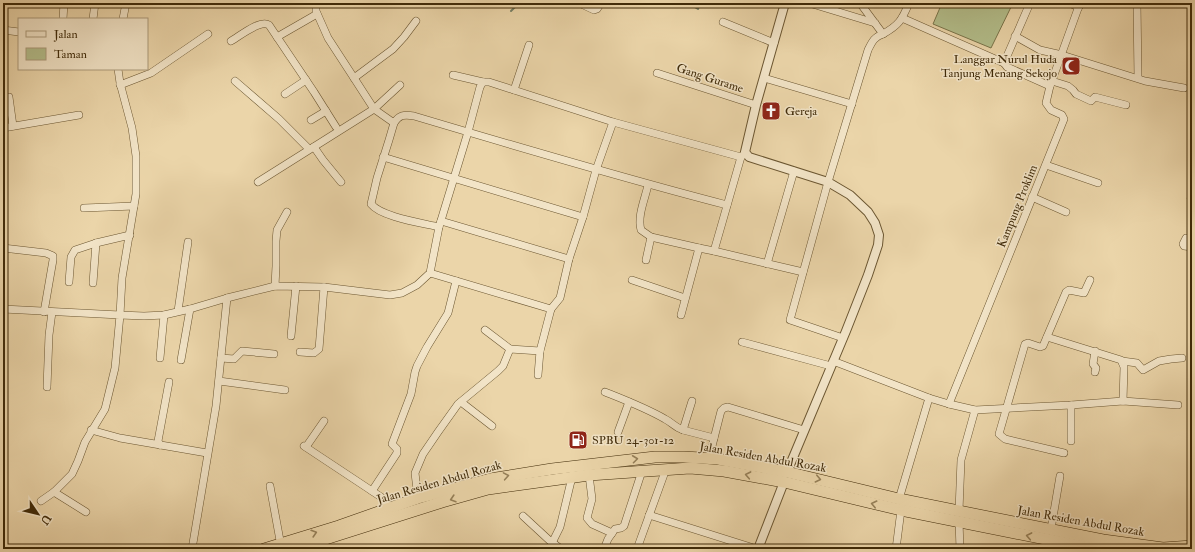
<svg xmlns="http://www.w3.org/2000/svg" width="1195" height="552" font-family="'IM FELL Double Pica',serif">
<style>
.green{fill:#b3be8b;stroke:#7a744a}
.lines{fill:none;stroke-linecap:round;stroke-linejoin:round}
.stream{stroke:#758067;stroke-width:2}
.minor-casing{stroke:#6b5631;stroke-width:8}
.tertiary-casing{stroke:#6b5631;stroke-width:10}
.trunk-casing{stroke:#402b09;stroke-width:12}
.minor{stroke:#f2e4c7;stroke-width:7}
.tertiary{stroke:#f2e4c7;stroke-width:8}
.trunk{stroke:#ebd5a9;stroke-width:11}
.oneway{stroke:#968059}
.labels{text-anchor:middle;stroke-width:3;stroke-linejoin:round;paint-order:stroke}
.poi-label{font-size:12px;fill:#402b09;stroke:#f2e4c7;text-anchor:start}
.street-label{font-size:12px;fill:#402b09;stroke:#f2e4c7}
</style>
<rect width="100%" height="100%" fill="#ebd5a9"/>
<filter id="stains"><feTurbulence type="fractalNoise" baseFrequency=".005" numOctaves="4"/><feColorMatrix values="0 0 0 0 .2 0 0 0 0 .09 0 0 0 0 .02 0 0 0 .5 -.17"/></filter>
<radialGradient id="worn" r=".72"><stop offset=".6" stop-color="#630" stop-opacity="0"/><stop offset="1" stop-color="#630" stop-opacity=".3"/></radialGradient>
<path class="green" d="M942 3H1013L991 48 933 24Z"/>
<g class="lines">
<g class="stream">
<path d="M688 3 698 9 700 3"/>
<path d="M511 11 519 3"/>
</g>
<g class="minor-casing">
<g id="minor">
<path d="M316 3V11L328 38 354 78 374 109 394 123C399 115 404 114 414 116 518 147 622 178 727 205"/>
<path d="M579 3 594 10 597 9 601 3"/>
<path d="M809 3 875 23"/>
<path d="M860 3 883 34C899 25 902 20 909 3"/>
<path d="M1030 3 1004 63 1007 67 1050 86"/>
<path d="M1069 3 1079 7"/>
<path d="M1137 3 1138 78"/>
<path d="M902 18 1004 63"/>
<path d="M63 19 64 3"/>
<path d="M93 19 95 3"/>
<path d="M123 19 126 3"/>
<path d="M723 22 774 43"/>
<path d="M3 30 19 32"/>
<path d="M1015 36 1040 50 1062 55 1145 81 1184 88"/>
<path d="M277 37 317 14"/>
<path d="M231 41C240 36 260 19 269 25L314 92 336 127"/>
<path d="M118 69 120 83 132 128 136 156V194L122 278 120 315 144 316 164 315 190 309 227 298 275 286 324 287 390 295 402 293 417 285 430 273 439 227 468 132 480 87 483 82H489L613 122 741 157"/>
<path d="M657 73 756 105"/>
<path d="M453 75 483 82"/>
<path d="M354 78 393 49 404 37 416 21"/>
<path d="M764 78 852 104"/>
<path d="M235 81 279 119 309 149"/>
<path d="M1052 81 1068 86 1073 90 1076 94 1091 101 1095 97 1126 105"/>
<path d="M120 85 151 73 208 34"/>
<path d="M514 90 529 45"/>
<path d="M285 94 306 80"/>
<path d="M9 97 13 126"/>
<path d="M311 120 326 111"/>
<path d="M394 123 389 140 377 178 371 204C381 217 423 223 439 227"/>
<path d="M3 128 79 115"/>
<path d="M314 147 323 160 341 182"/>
<path d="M744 154 741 157 714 251 803 272"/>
<path d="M383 157 583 217"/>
<path d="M1046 165 1098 183"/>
<path d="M258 182 374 109 400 85"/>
<path d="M648 185C645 199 637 216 641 230L651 237 699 248"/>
<path d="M1032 197 1066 212"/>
<path d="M1191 198 1192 196"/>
<path d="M84 208 134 206"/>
<path d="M441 221 569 259"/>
<path d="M1192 239 1186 238 1183 244 1184 246 1192 247"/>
<path d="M3 248 46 253 53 256V260L44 312"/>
<path d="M646 260 651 237"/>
<path d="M767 264 794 171"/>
<path d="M430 273 551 309"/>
<path d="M632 280 685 298"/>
<path d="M69 282 71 257 75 250 96 243 130 235"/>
<path d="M93 283 96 243"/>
<path d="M275 286 276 266V241L277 230 287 212"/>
<path d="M3 309 120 315 115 368 105 409 85 442 78 461 72 474 54 492 41 501"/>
<path d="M178 311 188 242"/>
<path d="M681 315 699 248 714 251"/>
<path d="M485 330 510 349"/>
<path d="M291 336 296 286"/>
<path d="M1047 337 1121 360 1124 367 1123 401"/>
<path d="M843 338 790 320 828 182 868 50C872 42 874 37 883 34"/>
<path d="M742 342 831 366"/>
<path d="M1095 351 1093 364 1096 368 1095 372"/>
<path d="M300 352 314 353 319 349 324 287"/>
<path d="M160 358 164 315"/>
<path d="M221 358 234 359 242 351 274 354"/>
<path d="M181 360 190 309"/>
<path d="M833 361 929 398 899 499"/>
<path d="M1122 361 1137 363 1143 370 1159 361 1171 359 1182 358"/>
<path d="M538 375 540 351 551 309 560 298 569 259 583 217 596 170 613 122"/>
<path d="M219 381 285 390"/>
<path d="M47 387 49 335 52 312"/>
<path d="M605 392C625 400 646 408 665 419 673 423 674 427 683 430"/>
<path d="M929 398 949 404 1064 119 1062 115 1051 110 1046 103 1050 86 1080 3"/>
<path d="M692 401 683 430 714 438"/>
<path d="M461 402 492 426"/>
<path d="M949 404 975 410 1071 405 1123 401 1178 405"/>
<path d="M91 430 120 438 207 453"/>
<path d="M618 432 629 402"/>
<path d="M1071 441V405"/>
<path d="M160 445 158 441 169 382"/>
<path d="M304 446 381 497 390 508"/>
<path d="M306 447 324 421"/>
<path d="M1064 453 1005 439 999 434 1025 344 1028 343 1040 347 1043 346 1066 292 1069 290 1084 293 1090 280"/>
<path d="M709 458 721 411 724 408 728 407 804 430"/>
<path d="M589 475 592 499 587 518 592 524 612 533"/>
<path d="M270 486 281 546"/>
<path d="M372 491 397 453V449L392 444 411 394 415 372 417 366 427 347 448 313 456 281"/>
<path d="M54 492 86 512"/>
<path d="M418 498 415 473 423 454 438 432 458 404 498 371 503 366 510 349 540 351"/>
<path d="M959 511 961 460 975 410"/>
<path d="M649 515 757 549"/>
<path d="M523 516 549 540 561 549"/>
<path d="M959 521 960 549"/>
<path d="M1051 529 1060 476"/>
<path d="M552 543 560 527 572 477"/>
<path d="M192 549 216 406 227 298"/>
<path d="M604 549 608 539 615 529 621 528 624 526 642 471"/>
<path d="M637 549 666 469"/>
<path d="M896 549 901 510"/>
</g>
</g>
<g class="tertiary-casing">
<g id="tertiary">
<path d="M785 3 756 105 745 152 749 157 828 182 850 195 868 212 875 223 879 235 878 245 868 275 846 331 787 472"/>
<path d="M758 549 784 482"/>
</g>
</g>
<g class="trunk-casing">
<g id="trunk">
<path d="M264 549 339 526 418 498 490 479 552 469 655 457H684L718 459 787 472 899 499 1103 540 1163 548 1192 546"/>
<path d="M294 549 442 502 488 489 589 475 690 468 724 471 784 482 901 510 1095 549"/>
</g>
</g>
<use href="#minor" class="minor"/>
<use href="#tertiary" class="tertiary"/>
<use href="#trunk" class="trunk"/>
</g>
<defs><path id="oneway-chevron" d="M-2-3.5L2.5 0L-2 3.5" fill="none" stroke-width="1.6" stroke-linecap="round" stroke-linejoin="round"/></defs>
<g class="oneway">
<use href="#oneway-chevron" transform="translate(635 459) rotate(-7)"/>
<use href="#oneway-chevron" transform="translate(748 475) rotate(-169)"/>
<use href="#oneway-chevron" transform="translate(506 476) rotate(-10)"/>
<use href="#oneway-chevron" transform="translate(818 479) rotate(13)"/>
<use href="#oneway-chevron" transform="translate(453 499) rotate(163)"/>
<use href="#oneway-chevron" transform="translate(874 504) rotate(-167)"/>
<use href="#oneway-chevron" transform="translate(314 533) rotate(-17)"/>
<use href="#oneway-chevron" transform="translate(1029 536) rotate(-169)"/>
</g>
<defs>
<g id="mosque-square" transform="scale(1)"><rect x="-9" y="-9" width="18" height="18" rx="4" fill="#8f2418" stroke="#f2e4c7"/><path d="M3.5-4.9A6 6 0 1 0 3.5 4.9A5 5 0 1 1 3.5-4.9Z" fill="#fff"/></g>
<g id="church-square" transform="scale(1)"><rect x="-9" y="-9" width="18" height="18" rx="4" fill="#8f2418" stroke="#f2e4c7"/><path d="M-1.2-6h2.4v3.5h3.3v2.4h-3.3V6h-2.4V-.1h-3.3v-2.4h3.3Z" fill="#fff"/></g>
<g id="fuel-square" transform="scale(1)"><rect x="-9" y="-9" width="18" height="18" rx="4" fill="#8f2418" stroke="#f2e4c7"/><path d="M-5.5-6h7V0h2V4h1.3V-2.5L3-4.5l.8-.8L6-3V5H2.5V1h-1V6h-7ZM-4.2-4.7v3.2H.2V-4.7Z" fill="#fff"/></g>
</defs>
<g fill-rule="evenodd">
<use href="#mosque-square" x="1071" y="66"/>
<use href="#church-square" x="771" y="111"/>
<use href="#fuel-square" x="578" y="440"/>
</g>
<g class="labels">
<g class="poi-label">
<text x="1057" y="63" text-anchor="end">Langgar Nurul Huda<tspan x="1057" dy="14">Tanjung Menang Sekojo</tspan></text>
<text x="785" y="115">Gereja</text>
<text x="592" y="444">SPBU 24-301-12</text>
</g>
<g class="street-label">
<text transform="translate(710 78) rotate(18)" y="4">Gang Gurame</text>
<text transform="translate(1017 206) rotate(-68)" y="4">Kampung Proklim</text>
<text transform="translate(763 457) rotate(10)" y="4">Jalan Residen Abdul Rozak</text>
<text transform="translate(439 482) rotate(-16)" y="4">Jalan Residen Abdul Rozak</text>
<text transform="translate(1081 521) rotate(10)" y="4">Jalan Residen Abdul Rozak</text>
</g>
</g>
<rect width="1195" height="552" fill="none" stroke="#ebd5a9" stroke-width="16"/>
<rect x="4" y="4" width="1187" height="544" fill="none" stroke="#402b09" stroke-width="2"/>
<rect x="8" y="8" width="1179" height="536" fill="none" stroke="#402b09"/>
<rect x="18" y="18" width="130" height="52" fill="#f2e4c7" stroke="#ab9a7b"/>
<rect x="26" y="31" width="20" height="6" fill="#f2e4c7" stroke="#ab9a7b"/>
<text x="54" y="38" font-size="12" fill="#402b09">Jalan</text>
<rect x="26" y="48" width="20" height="12" fill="#b3be8b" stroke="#ab9a7b"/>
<text x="54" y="58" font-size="12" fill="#402b09">Taman</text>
<g transform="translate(38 514) rotate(125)" stroke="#f2e4c7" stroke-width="3" paint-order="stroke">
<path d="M0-3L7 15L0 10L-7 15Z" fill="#402b09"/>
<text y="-6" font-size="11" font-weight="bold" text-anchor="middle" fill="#402b09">U</text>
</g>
<rect width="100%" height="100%" filter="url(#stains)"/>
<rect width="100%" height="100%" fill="url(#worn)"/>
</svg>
